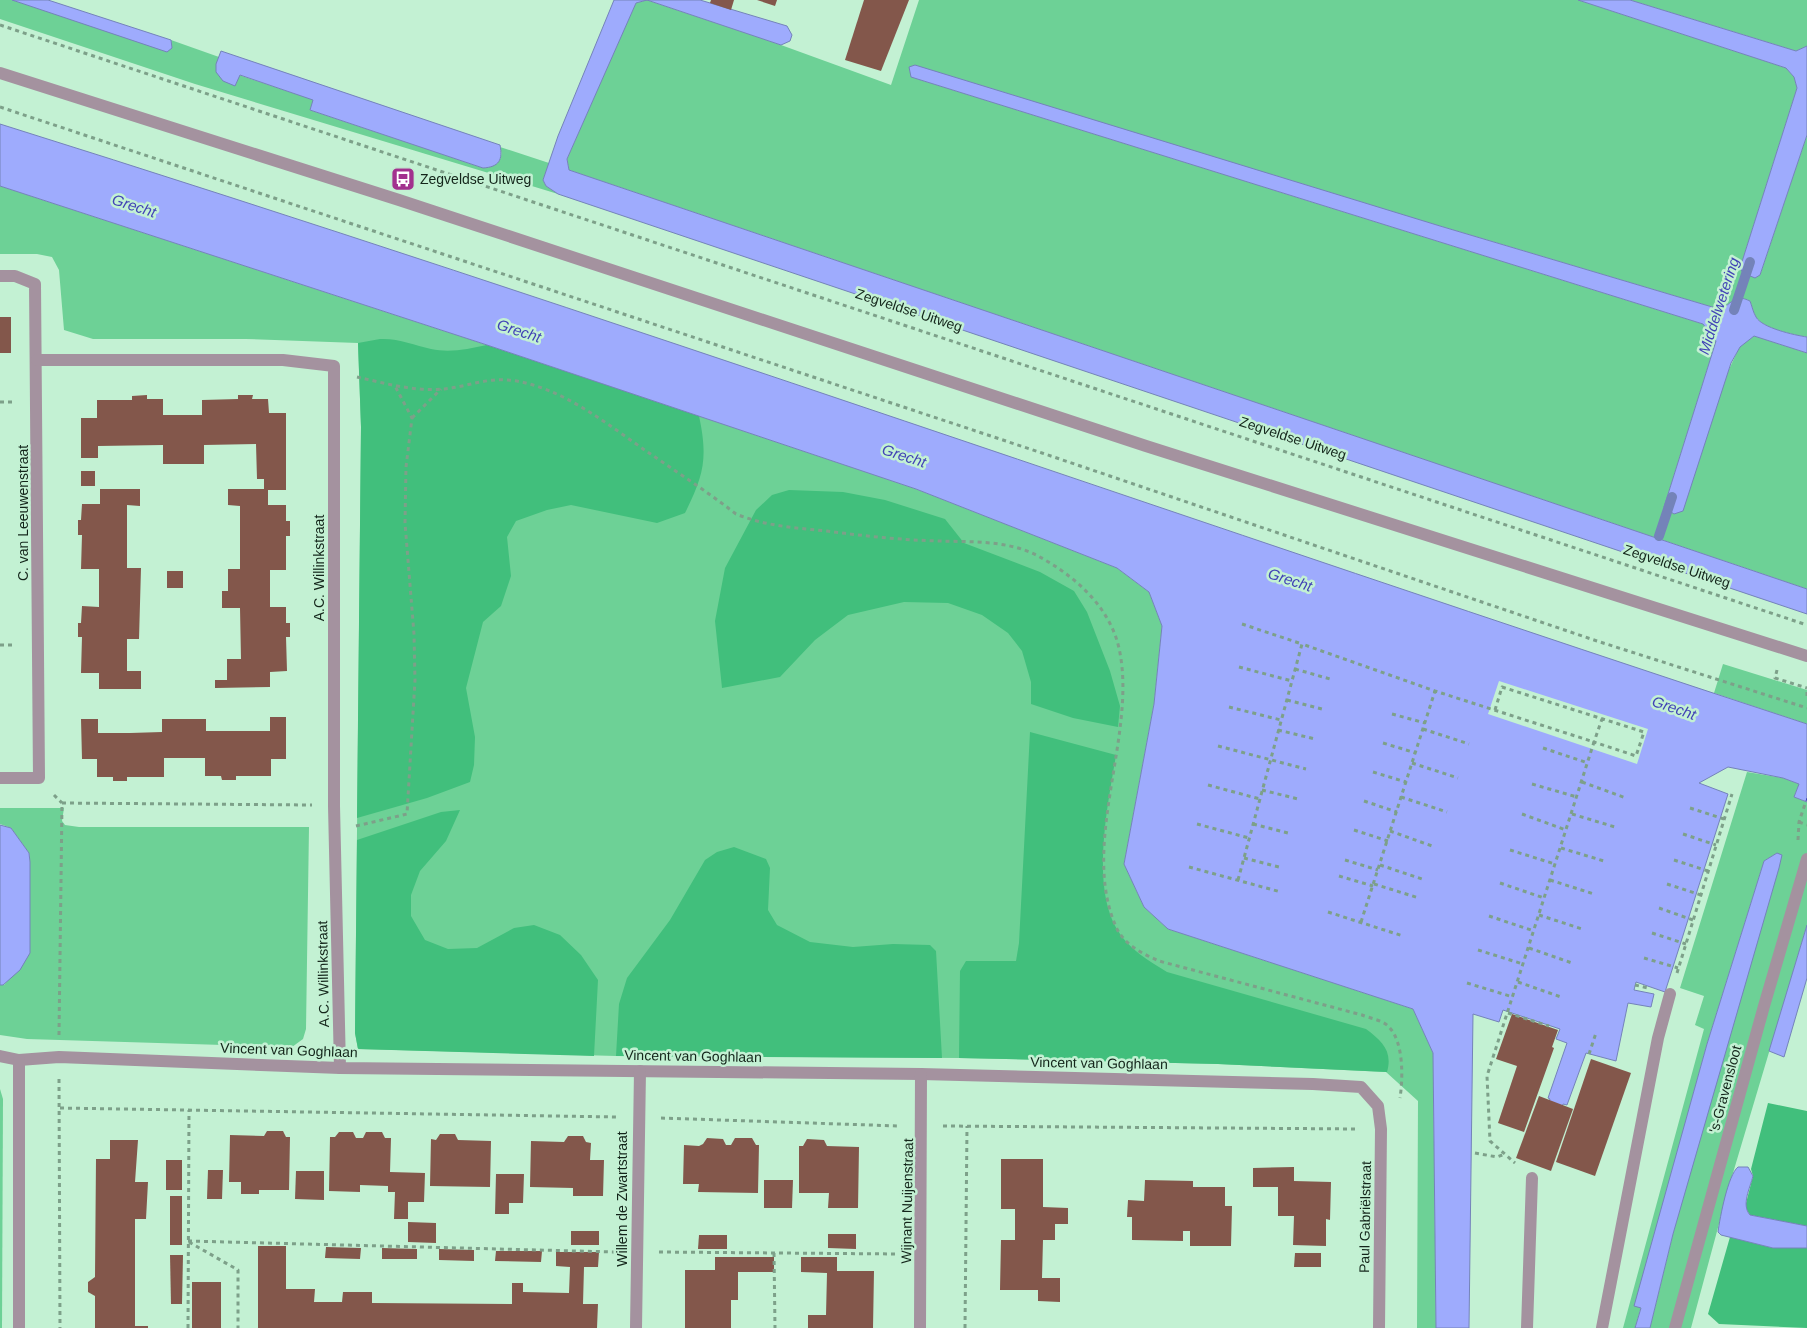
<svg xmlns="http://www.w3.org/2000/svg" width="1807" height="1328" font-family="Helvetica,sans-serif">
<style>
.green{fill:#6dd196}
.forest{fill:#41bf7c}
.water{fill:#9eabfd;stroke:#7483b9}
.pier{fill:#c3f1d3}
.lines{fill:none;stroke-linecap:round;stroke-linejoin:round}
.stream{stroke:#7483b9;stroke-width:10}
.ferry{stroke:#4142b6;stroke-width:1;stroke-dasharray:6 5;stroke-linecap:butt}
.building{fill:#83574b}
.path{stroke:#7da089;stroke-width:3;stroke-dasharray:4 4;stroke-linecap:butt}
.minor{stroke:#a4929f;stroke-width:12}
.labels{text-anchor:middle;stroke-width:5;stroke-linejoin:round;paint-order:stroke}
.poi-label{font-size:14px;fill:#13251a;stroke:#c3f1d3;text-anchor:start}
.street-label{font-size:14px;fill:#13251a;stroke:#c3f1d3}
.water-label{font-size:15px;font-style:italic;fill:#4142b6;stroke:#c3f1d3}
</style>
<rect width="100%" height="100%" fill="#c3f1d3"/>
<g class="green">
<path d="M0 0H12L172 48 171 40 219 57C212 73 221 80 235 85L239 75 314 100 310 110 483 168C495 167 505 161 500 147L549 163 543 180 546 186 558 194 195 84 0 19Z"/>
<path d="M647 0 781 45 891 85 919 0H1578L1786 68 1794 77 1797 88 1740 268 1743 273 1760 275 1807 135V337C1794 335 1762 328 1756 317 1753 312 1752 306 1750 301 1736 294 1732 304 1719 309L1440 226 911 77 1703 324 1716 341 1664 507 1740 346 1754 336 1807 353V589L569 170 567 159 627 22 636 3Z"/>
<path d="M1630 0H1807V46L1796 51Z"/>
<path d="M0 186 487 345 916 489 1117 568 1149 592 1162 626 1154 704 1124 864 1144 907 1168 929 1413 1009 1433 1053 1436 1328H1417L1418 1101 1386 1072 1218 1064 959 1058 616 1056 358 1049 355 1033 361 427 358 343 246 339H93L64 330 59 270 52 257 37 254H0Z"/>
<path d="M1723 664 1807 690V724L1714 693Z"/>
<path d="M1747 772 1783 778 1799 784 1794 797 1807 802V925L1730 1183 1691 1328H1650L1673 1234 1777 853 1764 861 1707 1044 1635 1306 1641 1307 1635 1328H1623L1704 1029 1695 1025 1704 996 1680 988Z"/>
<path d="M0 808H64L62 821 65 825 79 827H309L306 1029 303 1039 292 1047 27 1039 0 1035V985H4L30 953V862L29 853 11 828 0 824Z"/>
<path d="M0 1089 3 1099 2 1328H0Z"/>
</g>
<g class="forest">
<path d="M380 339C398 338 414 345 431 349 450 353 468 349 487 345L699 416C708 458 704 475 685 513L657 523 571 505 547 510 516 521 507 537 511 576 501 606 483 622 466 688 475 737 474 765 470 782 427 798 357 818 361 427 358 343Z"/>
<path d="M789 490 843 492 885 500 945 519 964 543 1040 572 1074 591 1087 612 1110 671 1120 706 1118 727 1073 718 1031 704V682L1022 651 1008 633 982 615 948 603 904 602 848 615 815 640 780 677 722 688 715 621 725 568 756 510 772 495Z"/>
<path d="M1030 732 1116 755C1108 804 1090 887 1118 931 1129 949 1149 961 1167 972L1366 1029C1382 1041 1393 1051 1387 1072L1218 1064 959 1058 960 971 966 961H1016L1019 943Z"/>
<path d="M460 810 446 841 420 871 411 895V916L425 940 448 949 477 948 514 928 534 925 560 935 581 955 598 980 594 1056 358 1049 355 1033 357 840 441 812Z"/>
<path d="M734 847 766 859 770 868 768 910 777 925 810 942 853 947 893 944 930 945 936 951 942 1058 616 1056 619 1004 627 978 670 920 705 860 717 852Z"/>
<path d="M1768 1103 1807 1111V1226L1750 1215 1745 1207 1753 1176 1751 1169Z"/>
<path d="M1730 1237 1773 1248H1807V1328L1719 1324 1708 1314Z"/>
</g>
<g class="water">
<path d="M12 0H48L171 40 172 48 167 52Z"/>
<path d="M614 0H700L787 26 792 35 790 41 781 45 647 0 636 3 567 159 569 170 1807 589V614L558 194 546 186 543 180 558 136Z"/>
<path d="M1578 0H1630L1796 51 1807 46V135L1760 275 1755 278 1743 273 1740 268 1797 88 1794 77 1786 68Z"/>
<path d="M221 51 500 145C503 160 499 167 483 168L310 110 313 100 240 75 235 86 223 81 216 72V64Z"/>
<path d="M915 65 1440 226 1719 309C1734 304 1733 293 1750 301 1752 306 1753 312 1756 317 1762 328 1794 335 1807 337V353L1754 336 1740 347 1731 363 1683 511 1674 514 1664 507 1716 341 1703 324 911 77 909 67Z"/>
<path d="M0 124C606 314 1204 526 1807 724V802L1794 797 1799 784 1783 778 1728 767 1699 783 1728 794 1665 992 1636 982 1634 990 1654 994 1651 1007 1628 1003 1616 1061 1586 1053 1567 1105 1563 1104 1559 1116 1547 1107 1550 1099 1548 1098 1567 1043 1556 1039 1560 1029 1503 1010 1499 1022 1473 1014 1469 1328H1436L1433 1053 1413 1009 1168 929 1144 907 1124 864 1154 704 1162 626 1149 592 1117 568 916 489 487 345 0 186Z"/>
<path d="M0 825 11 828 29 853 30 862V953L20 970 3 985H0Z"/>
<path d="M1777 853 1782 855 1779 868 1673 1234 1650 1328H1635L1641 1308 1634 1306 1707 1044 1764 861Z"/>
<path d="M1807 925V978L1784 1057 1769 1051Z"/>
<path d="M1738 1167H1748L1753 1176C1750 1188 1741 1205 1750 1215L1807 1226V1248H1773L1721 1235 1718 1232C1720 1217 1728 1175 1738 1167Z"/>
</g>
<path class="pier" d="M1499 681 1648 729 1637 764 1488 714Z"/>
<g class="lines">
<g class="stream">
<path d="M1734 310 1750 262"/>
<path d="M1659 536 1672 497"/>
</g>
<path class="ferry" d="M1806 801 1807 798"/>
</g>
<g class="building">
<path d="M711 0H734L731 10 710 3Z"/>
<path d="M757 0H777L775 6Z"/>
<path d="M864 0H909L881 71 845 60Z"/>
<rect x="0" y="317" width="11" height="36"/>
<path d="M147 395V399H163V415H202V400L238 399V395H253L252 399H268L269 413H286V490H268V505H286V521H290V536H286V570H270V607H286V623H290V637H286L287 671 270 672V687L215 688V680H227V659H241L240 608H222V591H228V569H240V506L228 505V489H264V479H257L256 444 204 445V464H163V445L98 446V458H81V418H97V400H132V396Z"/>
<rect x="81" y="471" width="14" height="15"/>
<path d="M100 489H140V506L127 505V568H141L139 639H127V671H141V689H99V673H81L82 637H78V623H81L82 606 99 607V569H81L82 535H78V520H81L82 504H100Z"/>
<rect x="167" y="571" width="16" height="17"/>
<path d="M270 717H286V759H271V776H236V780H222L221 776H205V758H164V777H127V781H113V777H97V759H82L81 719H98V733H130L162 732V719H206V731H270Z"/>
<path d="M1512 1014 1558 1030 1552 1047 1554 1048 1524 1132 1498 1123 1517 1066 1496 1059Z"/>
<path d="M1591 1059 1631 1073 1595 1176 1556 1162Z"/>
<path d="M1539 1096 1573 1109 1551 1171 1516 1158Z"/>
<path d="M267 1131H283L286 1137H290L289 1190H259V1194H241V1182H229L230 1135 264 1136Z"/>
<path d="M339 1132H353L356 1138H363L366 1132H382L385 1138H391L390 1172 425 1173 424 1202H408V1219H394L395 1192H388V1186L360 1185V1192L329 1191 330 1137H335Z"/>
<path d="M440 1134H455L458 1140 491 1141 490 1187 430 1186 431 1139 436 1140Z"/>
<path d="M568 1136H583L586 1142 591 1143 590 1160H604L603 1196H573V1188L530 1187 531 1141 564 1142Z"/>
<path d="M707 1138 723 1139 726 1145H731L735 1138H752L756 1145H759L758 1193 698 1192 699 1184H683L684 1145 699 1146 703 1144Z"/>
<path d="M807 1139 824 1140 827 1146 859 1147 858 1208H828L829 1193H799V1146H803Z"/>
<path d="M110 1140H138L135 1182H148L146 1219H135V1326H148V1328H95V1296L88 1292V1282L95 1277 96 1159H110Z"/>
<path d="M1001 1159H1043V1207L1068 1208V1224H1055V1240H1043L1042 1278H1060V1302L1038 1301V1290H1000L1001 1240H1015V1209H1001Z"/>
<rect x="166" y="1160" width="16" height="30"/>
<path d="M1294 1167V1181L1331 1182 1330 1220 1326 1219V1246L1293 1245 1294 1216H1278V1187H1253V1168Z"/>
<path d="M208 1170H223L222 1199H207Z"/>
<path d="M296 1171H324V1200L295 1199Z"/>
<path d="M496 1174H524L523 1203H509V1214H495Z"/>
<path d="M764 1180H793L792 1208H764Z"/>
<path d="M1145 1180 1193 1181V1187H1225V1206H1232L1231 1246H1190V1231H1183V1241L1132 1240V1217H1127L1128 1200 1144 1201Z"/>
<rect x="170" y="1196" width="12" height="49"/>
<path d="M408 1222 436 1223V1243L408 1242Z"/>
<rect x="571" y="1231" width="28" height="14"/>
<path d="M828 1234H856V1249L828 1248Z"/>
<path d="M699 1235H727V1249H698Z"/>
<path d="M258 1246H286V1289H315L314 1302H342L343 1292H372V1303L512 1304V1283H523V1292L569 1293 570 1267 556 1266V1252H599L598 1267H584L583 1304H598L597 1328H258Z"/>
<path d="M326 1247 361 1248 360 1259 325 1258Z"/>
<path d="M382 1248 417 1249V1259H382Z"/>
<path d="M439 1249 474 1250V1261L439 1260Z"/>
<path d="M496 1251H542L541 1262 495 1261Z"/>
<path d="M1295 1253H1321V1267H1294Z"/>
<path d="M170 1255H183L182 1304H171Z"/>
<path d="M715 1257H774V1272H738V1300H731V1328H685V1270H715Z"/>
<path d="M801 1257H837V1271H874L873 1328H808V1315H826L827 1273 801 1272Z"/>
<rect x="192" y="1282" width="29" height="46"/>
</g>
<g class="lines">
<g class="path">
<path d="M0 25 1807 625"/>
<path d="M0 107 1042 453 1597 641 1807 708"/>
<path d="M357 377C384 383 415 392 444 389 465 387 486 378 508 380 561 385 609 426 652 455 680 474 709 493 736 514 765 526 796 528 827 531 864 536 901 540 939 541 971 542 1008 540 1038 556 1075 576 1112 608 1120 653 1136 738 1079 847 1117 929 1125 945 1143 954 1159 961L1362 1015C1369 1018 1382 1020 1388 1026 1404 1041 1403 1078 1400 1098"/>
<path d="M0 402H14"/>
<path d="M412 418 441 389"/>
<path d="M1242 624 1302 644"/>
<path d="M0 645H16"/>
<path d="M1239 667 1292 681"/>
<path d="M1295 669 1330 679"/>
<path d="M1777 670 1775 678 1807 688"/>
<path d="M1807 692V696"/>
<path d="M1287 700 1322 709"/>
<path d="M1229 707 1281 720"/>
<path d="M1495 710 1502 687 1644 732 1636 756 1594 742 1602 719"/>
<path d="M1392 714 1425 723"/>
<path d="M1423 729 1469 744"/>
<path d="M1278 730 1315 739"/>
<path d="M1383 743 1416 753"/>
<path d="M1218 746 1306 769"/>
<path d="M1543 748 1588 763"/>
<path d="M1412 763 1458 778"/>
<path d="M1373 772 1406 782"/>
<path d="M1582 782 1626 798"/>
<path d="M1532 784 1577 797"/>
<path d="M1208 785 1260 799"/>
<path d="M1262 790 1298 799"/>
<path d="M54 795 62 803"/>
<path d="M1401 797 1447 812"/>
<path d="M1364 801 1397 812"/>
<path d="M1690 808 1724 819"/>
<path d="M1522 814 1566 830"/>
<path d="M1572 814 1615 827"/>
<path d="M1799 822 1807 825"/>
<path d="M1197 824 1249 838"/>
<path d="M1253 824 1288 833"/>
<path d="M356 826 407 814 415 680 414 634 405 523 406 467 412 418 395 386"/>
<path d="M1354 830 1388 841"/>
<path d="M1390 831 1435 847"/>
<path d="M1683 834 1716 845"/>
<path d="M1798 840 1799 822 1806 801"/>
<path d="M1561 848 1604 861"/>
<path d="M1510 850 1555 864"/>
<path d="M1244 858 1279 867"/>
<path d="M1345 860 1378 870"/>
<path d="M1674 860 1708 871"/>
<path d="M1380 865 1425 880"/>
<path d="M1189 867 1281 892"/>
<path d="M1339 876 1373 886"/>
<path d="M1238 880 1302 644 1435 691 1594 742 1487 1076 1490 1141 1515 1163"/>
<path d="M1550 880 1594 894"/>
<path d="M1500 883 1544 898"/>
<path d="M1374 884 1419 898"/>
<path d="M1667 884 1701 895"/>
<path d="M1659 908 1693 920"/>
<path d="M1328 912 1403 936"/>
<path d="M1539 915 1582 929"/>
<path d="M1489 916 1534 931"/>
<path d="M1361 922 1435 691"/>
<path d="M1652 933 1686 944"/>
<path d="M1529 948 1572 963"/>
<path d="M1478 950 1523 964"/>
<path d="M1644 958 1678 968"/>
<path d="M1677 973 1732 794"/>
<path d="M1518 982 1561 997"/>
<path d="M1467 983 1513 997"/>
<path d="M1635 985 1648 988"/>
<path d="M1508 1013 1549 1026"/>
<path d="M59 1035 62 803 312 805"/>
<path d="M1589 1054 1596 1033"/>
<path d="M59 1079 60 1328"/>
<path d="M60 1108 617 1117"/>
<path d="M661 1118 899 1126"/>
<path d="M943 1126 1359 1129"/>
<path d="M1475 1153 1497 1157 1505 1154"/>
<path d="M188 1241 615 1252"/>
<path d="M189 1242 238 1270V1328"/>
<path d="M659 1252 898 1254"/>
<path d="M774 1253 775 1328"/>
<path d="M188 1328 189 1110"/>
<path d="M965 1328 967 1126"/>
</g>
<g class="minor">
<path d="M0 73 399 200 1146 446 1807 656"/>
<path d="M0 276H15L35 284 39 778H0"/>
<path d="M37 360H283L334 366V806L340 1068"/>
<path d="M0 1056 19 1060 59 1057 340 1068 921 1074 1313 1084 1361 1087 1378 1106 1381 1129 1379 1328"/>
<path d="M19 1060V1328"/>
<path d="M636 1328 640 1071"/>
<path d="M920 1328 921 1074"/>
<path d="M1527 1328 1532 1178"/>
<path d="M1602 1328 1658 1038 1670 994"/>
<path d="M1675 1328 1764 1006 1807 859"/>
</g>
</g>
<defs>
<g id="bus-square" transform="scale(1.25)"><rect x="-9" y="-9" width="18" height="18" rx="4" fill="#a2318e" stroke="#c3f1d3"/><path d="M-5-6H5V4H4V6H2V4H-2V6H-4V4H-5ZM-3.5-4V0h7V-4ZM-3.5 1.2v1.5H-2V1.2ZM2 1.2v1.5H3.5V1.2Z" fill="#fff"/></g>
</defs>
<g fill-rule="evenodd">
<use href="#bus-square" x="403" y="179"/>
</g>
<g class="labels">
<g class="poi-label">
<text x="420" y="184">Zegveldse Uitweg</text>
</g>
<g class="street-label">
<text transform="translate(909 310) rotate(18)" y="5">Zegveldse Uitweg</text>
<text transform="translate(1293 438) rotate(18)" y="5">Zegveldse Uitweg</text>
<text transform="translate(23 513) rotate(-90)" y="5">C. van Leeuwenstraat</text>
<text transform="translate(1677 566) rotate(18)" y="5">Zegveldse Uitweg</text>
<text transform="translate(319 568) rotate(-90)" y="5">A.C. Willinkstraat</text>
<text transform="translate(323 974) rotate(-91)" y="5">A.C. Willinkstraat</text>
<text transform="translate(289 1050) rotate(2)" y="5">Vincent van Goghlaan</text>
<text transform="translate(693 1056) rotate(1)" y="5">Vincent van Goghlaan</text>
<text transform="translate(1099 1063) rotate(1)" y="5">Vincent van Goghlaan</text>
<text transform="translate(1725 1089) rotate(-75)" y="5">'s-Gravensloot</text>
<text transform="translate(622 1199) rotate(-90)" y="5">Willem de Zwartstraat</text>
<text transform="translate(907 1201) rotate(-89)" y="5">Wijnant Nuijenstraat</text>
<text transform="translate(1365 1217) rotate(-89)" y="5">Paul Gabriëlstraat</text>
</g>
<g class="water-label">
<text transform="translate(134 206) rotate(18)" y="5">Grecht</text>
<text transform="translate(1719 306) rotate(-72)" y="5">Middelwetering</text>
<text transform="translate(519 331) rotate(18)" y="5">Grecht</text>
<text transform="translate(904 456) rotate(18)" y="5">Grecht</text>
<text transform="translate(1290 580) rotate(18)" y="5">Grecht</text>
<text transform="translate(1674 708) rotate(19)" y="5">Grecht</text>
</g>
</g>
</svg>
